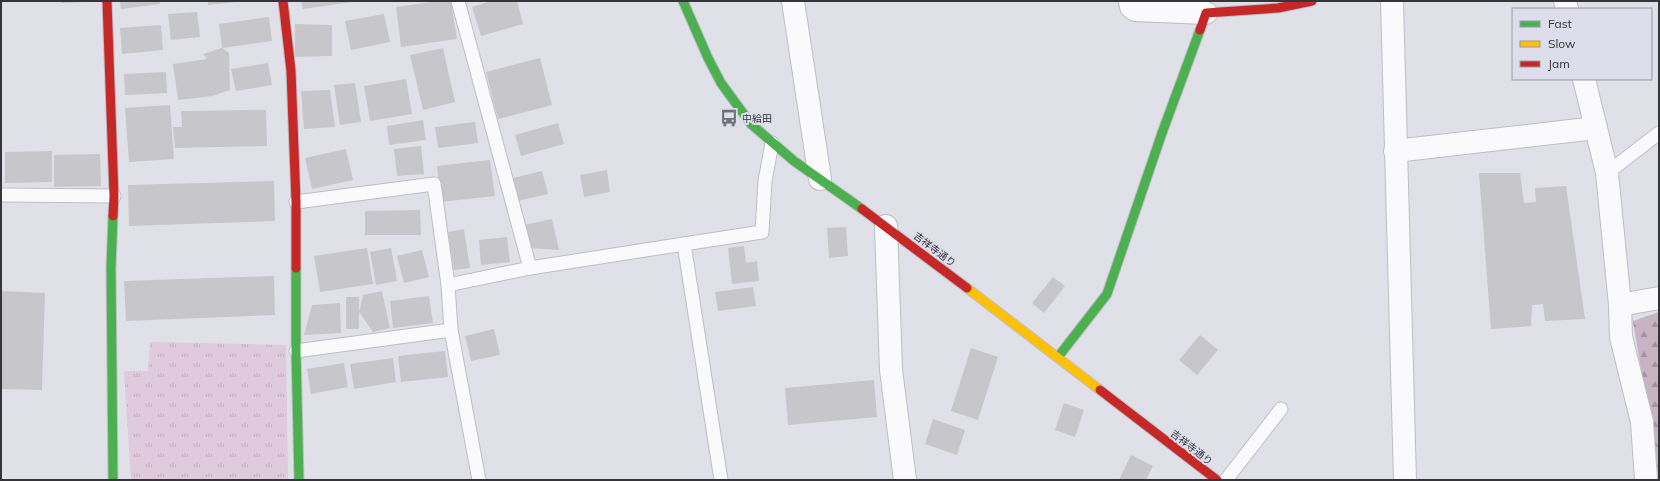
<svg xmlns="http://www.w3.org/2000/svg" width="1660" height="481" font-family="Mulish,'Noto Sans JP',sans-serif">
<style>
.forest{fill:url(#forest-firs)}
.park{fill:url(#park-tufts)}
.building{fill:#c7c6cb}
.lines{fill:none;stroke-linecap:round;stroke-linejoin:round}
.lane-casing{stroke:#bebec4;stroke-width:15}
.street-casing{stroke:#bebec4;stroke-width:24}
.fast-casing{stroke:#bebec4;stroke-width:11}
.slow-casing{stroke:#bebec4;stroke-width:11}
.jam-casing{stroke:#bebec4;stroke-width:11}
.lane{stroke:#fafafc;stroke-width:13}
.street{stroke:#fafafc;stroke-width:22}
.fast{stroke:#4caf50;stroke-width:9}
.slow{stroke:#ffc107;stroke-width:9}
.jam{stroke:#c62828;stroke-width:9}
.labels{text-anchor:middle;stroke-width:4;stroke-linejoin:round;paint-order:stroke}
.poi-label{font-size:10px;fill:#343439;stroke:#ddddeb;text-anchor:start}
.street-label{font-size:10px;fill:#343439;stroke:#ddddeb}
</style>
<defs>
<pattern id="forest-firs" width="22" height="20" patternUnits="userSpaceOnUse"><rect width="22" height="20" fill="#c8b3c5"/><path d="M5 1l3.5 6h-7zM16 11l3.5 6h-7z" fill="#a392a1"/></pattern>
<pattern id="park-tufts" width="24" height="20" patternUnits="userSpaceOnUse"><rect width="24" height="20" fill="#dfcbdd"/><path d="M3 7l-1-3M5 7V3M7 7l1-3M15 17l-1-3M17 17v-4M19 17l1-3" fill="none" stroke="#c0afbe"/></pattern>
</defs>
<rect width="100%" height="100%" fill="#e0e0e8"/>
<path class="forest" d="M1659 312V480L1633 321Z"/>
<path class="park" d="M150 342 286 345 288 480H131L124 371H148Z"/>
<g class="building">
<path d="M61 1H85V2L61 3Z"/>
<path d="M120 1H159L160 4 121 9Z"/>
<path d="M208 1H237V2L208 5Z"/>
<path d="M301 1H352V2L303 9Z"/>
<path d="M439 1H451L457 39 401 47 396 7Z"/>
<path d="M491 1H517L523 24 481 36 472 7Z"/>
<path d="M197 12 200 37 171 40 168 14Z"/>
<path d="M384 14 390 42 351 50 345 21Z"/>
<path d="M269 17 272 41 222 48 229 53 230 90 212 96 178 100 173 64 207 59 203 54 222 48 219 24Z"/>
<path d="M295 24 332 25V56L295 57Z"/>
<path d="M161 25 163 50 122 54 120 28Z"/>
<path d="M443 48 455 102 423 110 410 55Z"/>
<path d="M540 58 552 105 498 119 486 72Z"/>
<path d="M268 63 272 85 236 91 231 69Z"/>
<path d="M166 72 167 93 125 95 124 74Z"/>
<path d="M406 79 412 114 370 121 364 86Z"/>
<path d="M355 83 361 122 340 125 334 85Z"/>
<path d="M330 90 335 127 304 129 301 91Z"/>
<path d="M170 105 174 159 129 162 125 108Z"/>
<path d="M266 110 267 146 175 148 173 127H182L181 111Z"/>
<path d="M423 120 426 140 389 145 387 126Z"/>
<path d="M475 122 478 143 438 148 435 127Z"/>
<path d="M558 123 564 144 521 156 515 135Z"/>
<path d="M421 146 424 174 397 176 394 149Z"/>
<path d="M346 149 353 180 312 189 305 158Z"/>
<path d="M52 151V182L5 183V152Z"/>
<path d="M100 154 101 186 54 187V155Z"/>
<path d="M490 160 495 196 441 202 437 166Z"/>
<path d="M607 170 610 192 584 197 580 175Z"/>
<path d="M542 171 548 194 518 201 513 178Z"/>
<path d="M1479 173H1520L1524 203 1536 202 1535 188 1566 186 1585 319 1545 321 1543 304 1532 305 1531 326 1491 329Z"/>
<path d="M274 181 275 221 129 226 128 185Z"/>
<path d="M420 210 421 235H365V211Z"/>
<path d="M552 219 559 250 528 248 524 225Z"/>
<path d="M846 227 848 256 829 258 827 228Z"/>
<path d="M464 229 470 268 454 270 448 232Z"/>
<path d="M507 237 510 262 481 265 479 240Z"/>
<path d="M744 246 746 263 757 261 759 281 732 284 728 248Z"/>
<path d="M367 248 373 284 320 292 314 256Z"/>
<path d="M391 248 397 281 376 285 370 252Z"/>
<path d="M422 250 429 277 404 283 397 256Z"/>
<path d="M274 276 275 315 126 321 124 281Z"/>
<path d="M1053 277 1065 286 1044 313 1032 303Z"/>
<path d="M753 287 756 306 718 311 715 292Z"/>
<path d="M1 291 45 293 42 390 1 389Z"/>
<path d="M382 291 390 328 373 332 359 312 363 295Z"/>
<path d="M429 296 433 323 393 328 390 301Z"/>
<rect x="346" y="297" width="13" height="32"/>
<path d="M340 303 341 333 304 335 312 305Z"/>
<path d="M494 329 500 355 471 361 465 336Z"/>
<path d="M1200 335 1218 350 1197 375 1179 360Z"/>
<path d="M971 348 998 357 978 420 951 411Z"/>
<path d="M445 351 448 377 401 382 398 356Z"/>
<path d="M393 358 396 382 354 389 350 364Z"/>
<path d="M344 363 348 387 311 394 307 369Z"/>
<path d="M874 380 877 417 788 425 785 388Z"/>
<path d="M1064 403 1084 410 1075 437 1055 430Z"/>
<path d="M933 419 965 430 957 455 925 444Z"/>
<path d="M1131 455 1153 466 1146 480H1119Z"/>
</g>
<g class="lines">
<g class="lane-casing">
<g id="lane">
<path d="M458 1 530 268"/>
<path d="M1607 173 1659 133"/>
<path d="M1 195 114 196"/>
<path d="M296 202 434 184 448 285 451 330 479 480"/>
<path d="M684 244 762 232 765 181 772 143"/>
<path d="M448 285 530 268 684 244 721 480"/>
<path d="M296 351 451 330"/>
<path d="M1226 480 1281 409"/>
</g>
</g>
<g class="street-casing">
<g id="street">
<path d="M793 1 820 179"/>
<path d="M1130 1 1131 7 1135 10 1206 13"/>
<path d="M1392 1 1405 480"/>
<path d="M1565 1 1567 9"/>
<path d="M1584 79 1607 173 1620 305 1621 337 1642 422 1646 480"/>
<path d="M1395 151 1596 128"/>
<path d="M886 226 891 370 905 480"/>
<path d="M1620 305 1659 298"/>
</g>
</g>
<g class="fast-casing">
<g id="fast">
<path d="M683 1 708 58 721 83 751 124 794 161 862 209"/>
<path d="M296 268V351L299 480"/>
<path d="M1058 357 1107 294 1162 133 1200 30"/>
<path d="M113 480 111 268 113 216"/>
</g>
</g>
<g class="slow-casing">
<path id="slow" d="M967 288 1100 390"/>
</g>
<g class="jam-casing">
<g id="jam">
<path d="M107 1 114 196 113 216"/>
<path d="M283 1 291 71 296 202V268"/>
<path d="M1200 30 1206 13 1278 8 1312 1"/>
<path d="M862 209 967 288"/>
<path d="M1100 390 1217 480"/>
</g>
</g>
<use href="#lane" class="lane"/>
<use href="#street" class="street"/>
<use href="#fast" class="fast"/>
<use href="#slow" class="slow"/>
<use href="#jam" class="jam"/>
</g>
<defs>
<g id="bus-bare" transform="scale(1.38)"><path d="M-5-6H5V4H4V6H2V4H-2V6H-4V4H-5ZM-3.5-4V0h7V-4ZM-3.5 1.2v1.5H-2V1.2ZM2 1.2v1.5H3.5V1.2Z" fill="#707076" stroke="#ddddeb" stroke-width="2.5" paint-order="stroke"/></g>
</defs>
<g fill-rule="evenodd">
<use href="#bus-bare" x="729" y="118"/>
</g>
<g class="labels">
<g class="poi-label">
<text x="742" y="122">中給田</text>
</g>
<g class="street-label">
<text transform="translate(935 249) rotate(37)" y="4">吉祥寺通り</text>
<text transform="translate(1192 447) rotate(38)" y="4">吉祥寺通り</text>
</g>
</g>
<rect width="1660" height="481" fill="none" stroke="#343439" stroke-width="4"/>
<rect x="1512" y="8" width="140" height="72" fill="#ddddeb" stroke="#9999a4"/>
<rect x="1520" y="21" width="20" height="6" fill="#4caf50" stroke="#9999a4"/>
<text x="1548" y="28" font-size="12" fill="#343439">Fast</text>
<rect x="1520" y="41" width="20" height="6" fill="#ffc107" stroke="#9999a4"/>
<text x="1548" y="48" font-size="12" fill="#343439">Slow</text>
<rect x="1520" y="61" width="20" height="6" fill="#c62828" stroke="#9999a4"/>
<text x="1548" y="68" font-size="12" fill="#343439">Jam</text>
</svg>
